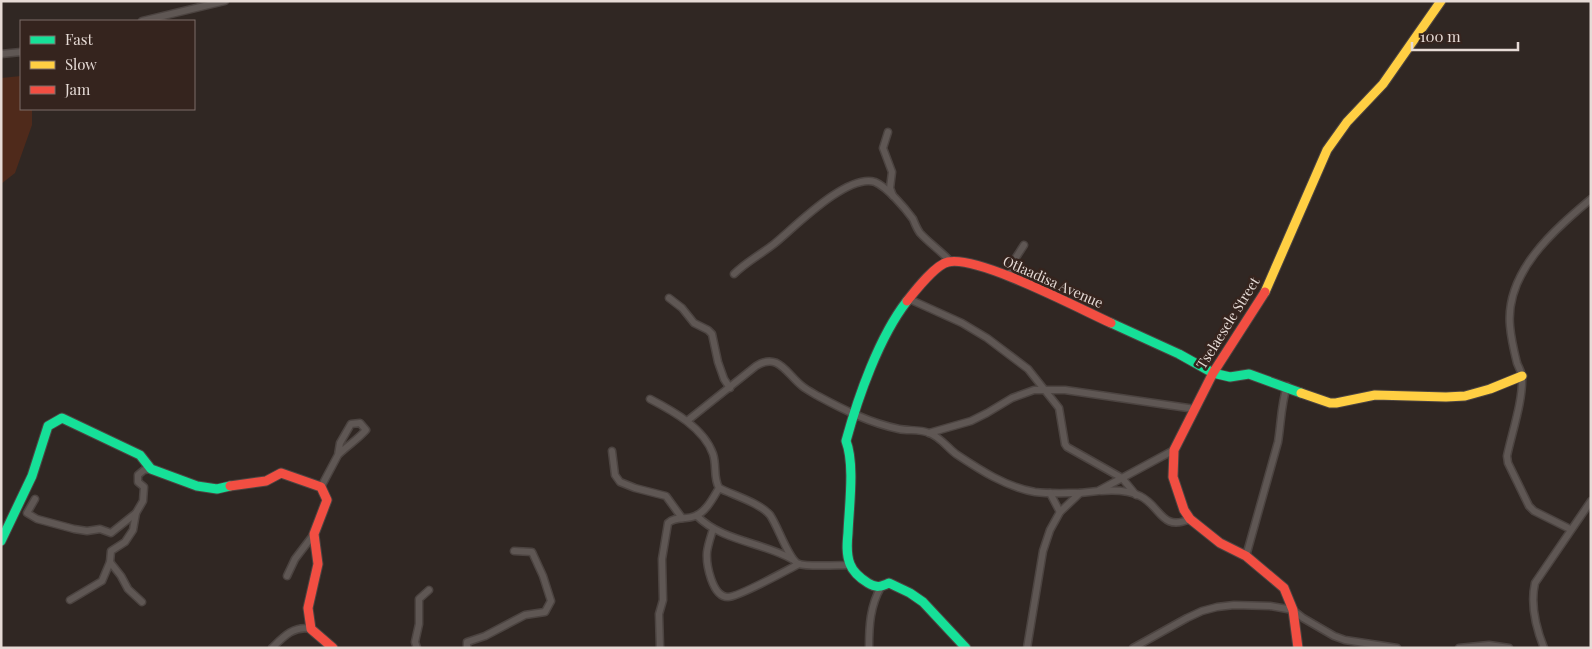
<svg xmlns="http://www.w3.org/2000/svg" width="1592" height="649" font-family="'Playfair Display',serif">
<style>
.green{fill:#4f2a1b}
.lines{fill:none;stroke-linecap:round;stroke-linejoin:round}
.street-casing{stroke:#4c4441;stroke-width:9}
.fast-casing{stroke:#4c4441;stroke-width:11}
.slow-casing{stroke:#4c4441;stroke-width:11}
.jam-casing{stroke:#4c4441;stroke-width:11}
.street{stroke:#5f5754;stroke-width:6}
.fast{stroke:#16e098;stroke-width:9}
.slow{stroke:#ffcf43;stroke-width:9}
.jam{stroke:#f24e42;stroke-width:9}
.labels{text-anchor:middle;stroke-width:5;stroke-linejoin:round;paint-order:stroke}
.street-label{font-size:14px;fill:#e6dbd6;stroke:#35241e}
</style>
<rect width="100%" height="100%" fill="#302723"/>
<path class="green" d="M21 76V109H32V125L15 173 1 184V78Z"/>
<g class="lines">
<g class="street-casing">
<g id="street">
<path d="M142 21 225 1"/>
<path d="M1 54 21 52"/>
<path d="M888 132 883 148 892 172 890 188 893 196"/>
<path d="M734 274C746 262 760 255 774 244 794 228 847 173 875 182 887 187 905 208 913 219 915 224 917 229 920 233 929 243 941 251 951 262"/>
<path d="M1009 276 1013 262 1024 245"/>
<path d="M669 298 682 308 694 323 708 330 712 334 718 362 724 379 730 388"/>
<path d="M909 299 962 323 987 338 1028 369 1059 408 1065 444 1067 447 1122 478 1136 495"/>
<path d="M650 399C673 411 704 428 713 454 717 466 713 477 719 488 713 498 706 512 695 516 686 520 675 516 668 523L662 559 663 600 659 614 660 648"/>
<path d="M687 421 756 366C778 352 786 373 802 386 807 390 813 393 818 396 844 410 870 423 899 429 908 431 920 429 929 433 939 436 948 448 956 454 980 470 1006 487 1035 492 1049 494 1065 493 1080 493"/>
<path d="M929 433 971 421 987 413 1012 398 1034 390H1065L1195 409"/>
<path d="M612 451 615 475 620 482 635 488 666 496 682 518"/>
<path d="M321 487 338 455 340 443 351 424 360 423 366 430C357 440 347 446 338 455"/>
<path d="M719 488C733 495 760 503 770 515 778 526 789 561 799 564 807 567 839 565 850 565"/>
<path d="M1101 491C1114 490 1128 490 1140 496 1161 506 1161 532 1190 519"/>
<path d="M1050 493 1060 512"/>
<path d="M35 499 27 513 37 519 74 529 87 531 100 529 111 533 136 513"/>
<path d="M697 516C722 541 761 542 792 559"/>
<path d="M713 529C711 536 708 544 707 552 706 564 712 597 728 597 739 597 787 570 799 564"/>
<path d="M1570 529 1534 511 1529 506 1508 463 1507 456C1512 432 1523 401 1522 377 1522 373 1519 368 1517 363 1514 351 1511 338 1510 326 1505 272 1554 230 1591 199"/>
<path d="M1246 556 1278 442C1281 424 1281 404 1287 386"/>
<path d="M287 576 295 559 314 534"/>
<path d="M70 600 102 581 110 562"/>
<path d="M142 602 128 589 121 576 110 562 111 551 125 542 133 530 136 513 143 501 144 487 138 482V475L144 470 151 469"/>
<path d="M272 648C283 637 294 625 311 629"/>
<path d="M417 648 415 642 419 624V599L429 590"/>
<path d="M467 648V642L485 636 525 615 545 612 551 601 543 576 532 552 514 551"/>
<path d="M869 648C869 626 870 606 881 587"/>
<path d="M1027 648 1043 551 1050 530 1060 512 1080 493 1098 491 1174 450"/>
<path d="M1133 648 1187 618 1202 611 1217 607 1234 605 1270 606 1293 610 1303 618 1334 636 1345 640 1397 648"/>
<path d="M1459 648 1489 645 1509 648"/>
<path d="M1544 648C1536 628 1530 605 1535 583L1591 501"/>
</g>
</g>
<g class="fast-casing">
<g id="fast">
<path d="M907 301C879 337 858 397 846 441 855 464 849 507 848 533 847 543 846 554 850 564 853 572 860 578 868 583 876 588 881 587 889 583L910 593 923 602 966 648"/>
<path d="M1111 323 1179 354 1213 373 1230 377 1249 374 1301 393"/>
<path d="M1 541 32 476 48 426 62 418 140 455 151 469 197 486 217 489 230 486"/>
</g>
</g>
<g class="slow-casing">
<g id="slow">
<path d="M1265 292 1327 150 1347 122 1383 84 1441 1"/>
<path d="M1301 393 1330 403H1336L1375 395 1446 397 1465 396 1490 389 1522 376"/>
</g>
</g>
<g class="jam-casing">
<g id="jam">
<path d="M1265 292 1213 373 1174 450 1173 477 1184 510 1190 519 1220 543 1246 556 1284 588 1293 610 1298 648"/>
<path d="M907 301C915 291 935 265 948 262 978 255 1080 309 1111 323"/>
<path d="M230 486 266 481 281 473 321 487 327 500 314 534 318 564 308 608 311 629 333 648"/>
</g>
</g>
<use href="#street" class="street"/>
<use href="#fast" class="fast"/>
<use href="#slow" class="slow"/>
<use href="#jam" class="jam"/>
</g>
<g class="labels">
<g class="street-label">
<text transform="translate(1053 282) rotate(24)" y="5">Otlaadisa Avenue</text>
<text transform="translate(1228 323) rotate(-58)" y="5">Tselaesele Street</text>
</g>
</g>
<rect width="1592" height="649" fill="none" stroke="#e6dbd6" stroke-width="5"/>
<rect x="20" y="20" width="175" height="90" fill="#35241e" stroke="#7c6d68"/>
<rect x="30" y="36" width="25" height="8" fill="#16e098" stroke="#7c6d68"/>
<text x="65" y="45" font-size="15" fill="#e6dbd6">Fast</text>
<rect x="30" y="61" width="25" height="8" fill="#ffcf43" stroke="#7c6d68"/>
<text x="65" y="70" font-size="15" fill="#e6dbd6">Slow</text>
<rect x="30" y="86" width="25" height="8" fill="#f24e42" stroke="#7c6d68"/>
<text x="65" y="95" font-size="15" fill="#e6dbd6">Jam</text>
<path d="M1412 42v8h106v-8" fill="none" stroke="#e6dbd6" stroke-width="2.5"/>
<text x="1420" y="42" font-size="15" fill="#e6dbd6" stroke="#35241e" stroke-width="4" paint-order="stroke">100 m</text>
</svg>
